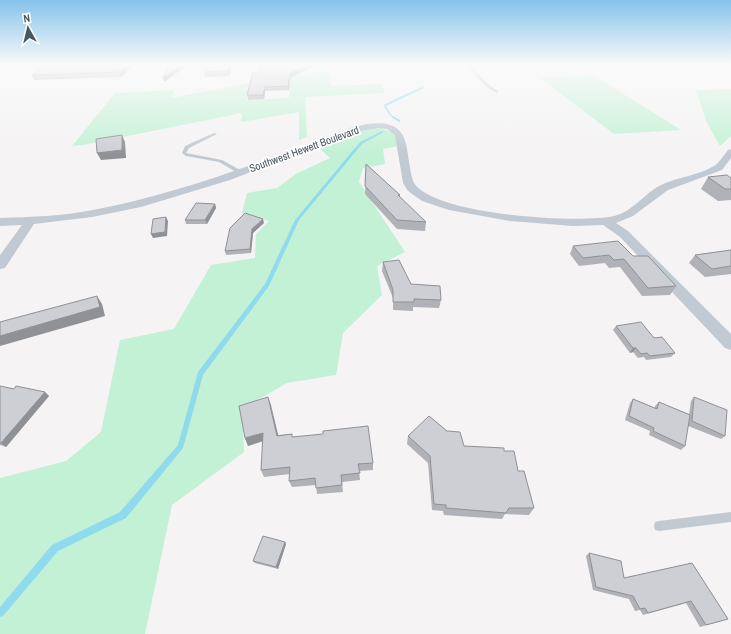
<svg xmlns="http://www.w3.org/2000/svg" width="731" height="634" font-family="'Archivo Narrow',sans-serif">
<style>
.green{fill:#c3f1d5}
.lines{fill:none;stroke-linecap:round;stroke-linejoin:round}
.stream{fill:#90daee;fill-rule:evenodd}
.service{fill:#c1cad2;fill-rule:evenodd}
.minor{fill:#c1cad2;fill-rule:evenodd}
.wall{fill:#b0b2b7}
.shaded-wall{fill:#909195}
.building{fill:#cdcfd5;stroke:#909195}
.labels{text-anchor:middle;stroke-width:3.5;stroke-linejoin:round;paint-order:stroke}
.far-street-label{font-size:11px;fill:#4a5661;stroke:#fff}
</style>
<rect width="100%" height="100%" fill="#f5f3f3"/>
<g class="green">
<path d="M329 71 331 86 381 84 385 93 305 97 307 137 299 140V112L241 122 242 113 83 145 72 146 115 93 174 90 171 98 249 83 246 100 289 98 290 76Z"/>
<path d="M593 75 681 130 614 134 540 78Z"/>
<path d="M731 89V136L720 146 706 121 696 90Z"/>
<path d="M381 128 397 134 399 146 383 149 385 164 363 168 359 182 405 252 377 266 382 295 343 333 336 375 287 383 242 409 244 452 172 505 145 634H0V478L66 461 101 432 120 340 174 329 211 265 255 258 256 234 269 221 242 213 247 193 277 188 296 174 330 158 317 146 364 129Z"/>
</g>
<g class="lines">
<g class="stream">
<path d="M422 87 424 88 386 106 391 115 400 120V122C392 119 387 113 384 105L395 99Z"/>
<path d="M382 131 384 132 362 144 299 220 269 286 203 375 183 448 126 518 58 551 3 616 0 617V607L52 545 120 512 178 445 198 372 265 284 295 220 360 142Z"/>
</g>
<g class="service">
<path d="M469 65 488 84 498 91V93C488 91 473 73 466 65Z"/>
<path d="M214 133 217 134 189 148 186 153 222 160 242 171V173H238L219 162 186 156 182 153 185 146Z"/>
<path d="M731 512V522L659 531 655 530 654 526 655 522 659 521Z"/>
</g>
<path class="minor" d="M367 124C416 118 403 152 414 183 434 215 578 224 614 216 632 212 643 195 659 186 676 177 698 176 714 166 719 163 724 155 728 150L731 149V158L722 170 668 190 633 216 616 223 628 231 731 334V350L725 348 620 237 603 225 573 226 510 221 449 210 422 201 408 191 403 183 395 135 387 129 379 128 359 131 230 180 141 207 92 217 34 224 5 268 0 269V255L22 225 0 226V218C31 217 62 216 93 210 183 193 268 159 353 127Z"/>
</g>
<g class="wall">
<path d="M133 65 121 77 34 80 32 75Z"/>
<path d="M232 65 229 76 205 77 204 72Z"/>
<path d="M253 72 290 78 289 90 265 91 264 99 248 100 247 95Z"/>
<path d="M366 164 400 195V198L426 222 425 231 397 229 365 194Z"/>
<path d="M708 177 731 178V200L718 201 701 189Z"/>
<path d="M215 204 216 208 207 224H186L185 220Z"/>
<path d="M264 223 253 233 251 253 226 255 225 251Z"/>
<path d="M573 246 633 256 676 286 670 295 642 296 620 267 609 268 605 263 579 266 570 254Z"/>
<path d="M731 250V274L705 277 689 263 695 255Z"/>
<path d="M383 262 411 284 441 300 439 308 413 307V311L393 310V298L382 271Z"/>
<path d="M616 326 654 338 675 353 671 357 646 360 644 357 638 358 633 352 630 353 613 330Z"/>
<path d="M0 386 49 396 6 447 0 445Z"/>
<path d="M268 397 278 435 292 434V437L373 463V470L359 471 360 480 342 482 343 492 317 494 316 485 292 487 289 481 290 474 264 477 261 470 263 441 248 446 245 438Z"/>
<path d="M694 397 725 436 721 439 688 426 685 446 681 450 649 435 650 431 625 420 630 403 633 399 655 408V406L659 402 689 414 691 401Z"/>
<path d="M408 436 464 446 504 451 518 471 534 508 529 515 505 514 502 519 444 515 443 511 432 510 428 463 407 444Z"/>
<path d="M285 542 286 544 278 569 255 563 253 561Z"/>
<path d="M589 553 624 578 692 563 728 619 700 627 686 603 643 615 640 610 635 611 629 599 593 590 586 556Z"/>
</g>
<g class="shaded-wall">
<path d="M126 65H133L121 77 120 72Z"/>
<path d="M181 65H188L164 82 163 78Z"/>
<path d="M230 65H232L229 76 228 71Z"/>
<path d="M308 65H317L290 78 289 90 288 86 290 73Z"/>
<path d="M265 87V91L264 99 263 95Z"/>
<path d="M122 135 125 142 126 158 101 160 97 153Z"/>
<path d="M215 204 216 208 207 224 205 220Z"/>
<path d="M166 217 168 221 167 236 153 238 151 234Z"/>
<path d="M263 219 264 223 253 233 251 253 250 249 252 229Z"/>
<path d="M97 296 102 304 105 316 0 346V336Z"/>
<path d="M633 348H636L633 352 630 353Z"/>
<path d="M45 392 49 396 6 447 1 443Z"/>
<path d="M268 397 271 405 280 443 277 436Z"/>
<path d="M263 433 266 440 248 446 245 438Z"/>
<path d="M285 542 286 544 278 569 276 567Z"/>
</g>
<g class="building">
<path d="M44 65H126L120 72 32 75Z"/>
<path d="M169 65H181L163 78Z"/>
<path d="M207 65H230L228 71 204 72Z"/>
<path d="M261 65H308L290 73 288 86 265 87 263 95H247L253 72H260Z"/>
<path d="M122 135V150L97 153 96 139Z"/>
<path d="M366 164 400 195H398L426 222 397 220 365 186Z"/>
<path d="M727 175 731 178V189H725L708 177Z"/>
<path d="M196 203 215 204 205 220H185Z"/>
<path d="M245 213 263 219 252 229 250 249 225 251 230 228Z"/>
<path d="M166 217 165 232 151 234 153 219Z"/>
<path d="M618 241 633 256H648L676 286 648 288 624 259 614 260 609 255 583 258 573 246Z"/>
<path d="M731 250V266L712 269 695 255Z"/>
<path d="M399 260 411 284 440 286 441 300 414 299V302H393V290L383 262Z"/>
<path d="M97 296 100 307 0 336V322Z"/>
<path d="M641 322 654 338 662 337 675 353 650 356 647 353 641 354 636 348H633L616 326Z"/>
<path d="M0 386 14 389 16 386 45 392 1 443H0Z"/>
<path d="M268 397 277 436 292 434V437L323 434V431L368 426 373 463 358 464 360 473 341 475 342 485 316 488 315 478 289 481 290 467 261 470 263 433 245 438 239 406Z"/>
<path d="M694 397 727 410 725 436 692 421Z"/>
<path d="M633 399 657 409 659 402 690 415 685 446 653 431 654 428 629 416Z"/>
<path d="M429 416 447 431 460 432 464 446 504 448V451H514L518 471H524L534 508H509L506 513 446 508V505L434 504 430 456 408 436Z"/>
<path d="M263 536 285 542 276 567 253 561Z"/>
<path d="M589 553 621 561 624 578 692 563 728 619 706 625 691 601 648 613 645 608 640 609 633 596 596 587Z"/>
</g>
<linearGradient id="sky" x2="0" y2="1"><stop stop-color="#85c3ea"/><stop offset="0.42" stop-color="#fafafa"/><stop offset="1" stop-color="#fafafa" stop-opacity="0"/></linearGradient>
<rect width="731" height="154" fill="url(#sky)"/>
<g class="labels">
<g class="far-street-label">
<text transform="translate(304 149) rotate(-20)" y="4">Southwest Hewett Boulevard</text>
</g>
</g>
<g transform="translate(28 28) rotate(352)" stroke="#ffffff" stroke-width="3" paint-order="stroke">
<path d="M0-3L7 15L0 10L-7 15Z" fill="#4a5661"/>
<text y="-6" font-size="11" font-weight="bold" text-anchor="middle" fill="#4a5661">N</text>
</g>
</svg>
